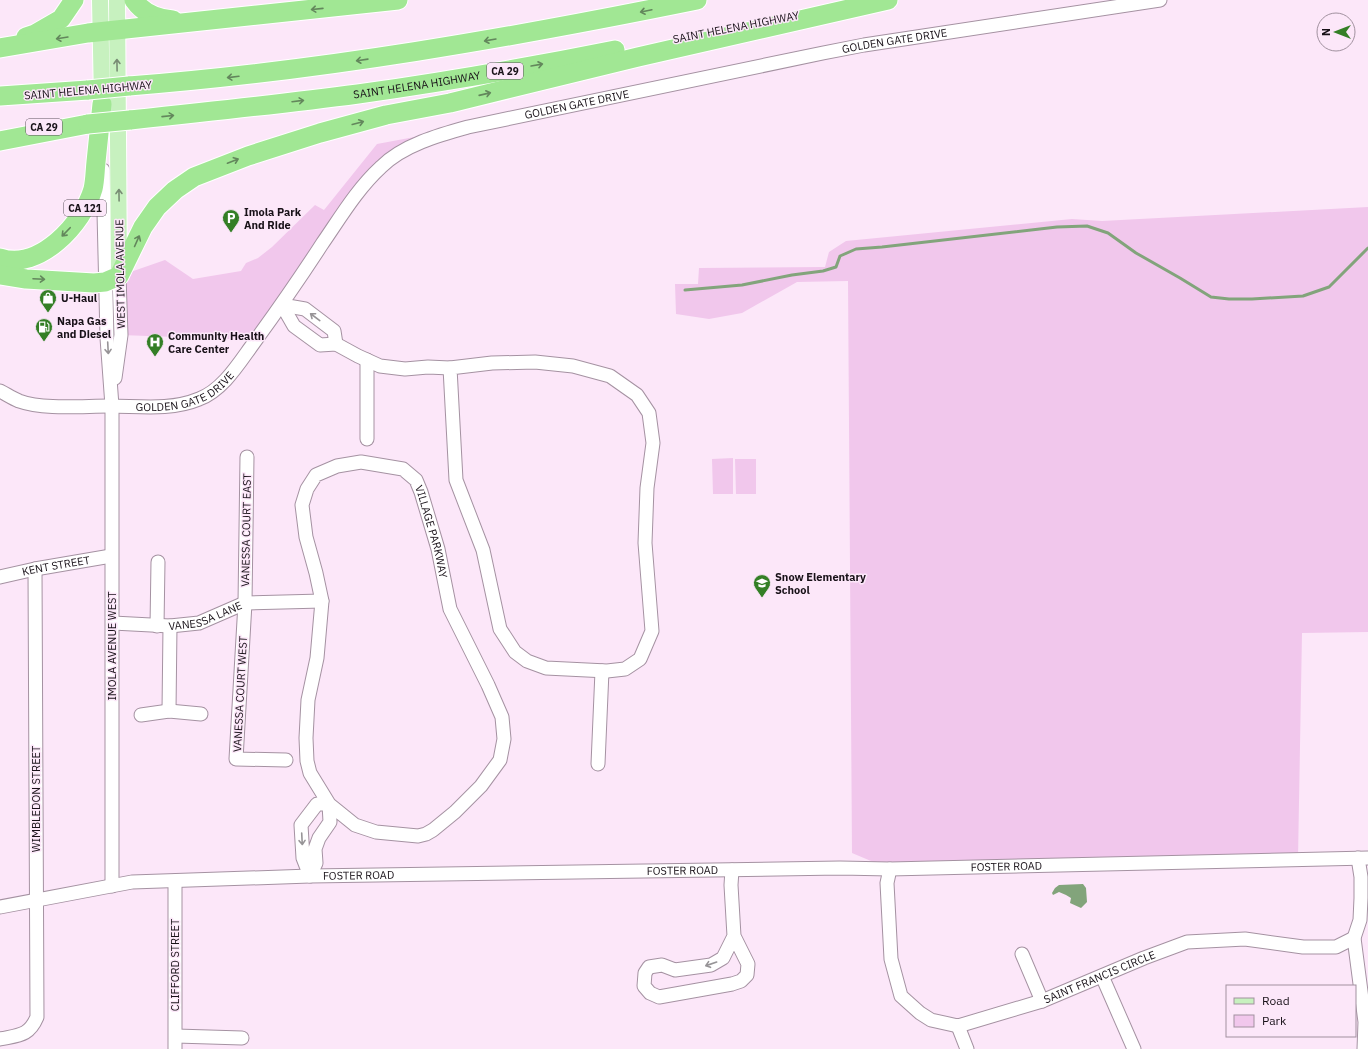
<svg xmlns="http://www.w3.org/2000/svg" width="1368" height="1049" font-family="'IBM Plex Sans',sans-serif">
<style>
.green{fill:#f1c7ec}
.water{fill:#82a47b}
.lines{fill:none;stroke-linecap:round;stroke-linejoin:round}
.stream{stroke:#82a47b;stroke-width:3}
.minor-casing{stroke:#a592a2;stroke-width:15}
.major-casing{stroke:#fff;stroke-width:18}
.highway-casing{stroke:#fff;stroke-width:21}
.minor{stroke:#fff;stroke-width:13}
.major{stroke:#c7f1bf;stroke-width:16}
.highway{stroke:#a1e794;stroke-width:19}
.highway-bridge-casing{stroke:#fff;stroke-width:21;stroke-linecap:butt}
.highway-bridge{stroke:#a1e794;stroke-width:19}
.oneway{stroke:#63875c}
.oneway2{stroke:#788c74}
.oneway3{stroke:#979497}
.labels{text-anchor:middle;stroke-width:3;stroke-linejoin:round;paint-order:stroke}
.shield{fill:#fce7f9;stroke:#5c515c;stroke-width:1}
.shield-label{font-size:10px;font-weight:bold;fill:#181118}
.street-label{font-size:11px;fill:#181118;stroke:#fce7f9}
.poi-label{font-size:11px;font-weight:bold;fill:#181118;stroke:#fce7f9;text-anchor:start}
</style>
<rect width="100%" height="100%" fill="#fce7f9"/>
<g class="green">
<path d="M468 127 381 166 256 340 121 335 119 276 165 260 193 279 241 271 246 263 258 258 272 247 315 205 324 210 377 144Z"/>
<path d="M1368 207V632L1302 633 1298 859 890 869 852 853 848 281 797 282 742 313 709 319 676 314 675 284H698L699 268 825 267 829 252 846 241 1072 219 1102 221Z"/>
<path d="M733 458V494H713L712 459Z"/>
<path d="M735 459H756V494H736Z"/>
</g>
<path class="water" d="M1083 884 1086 888 1087 902 1081 908 1070 903 1071 898 1066 895 1059 892 1053 895 1052 893 1055 888 1059 885Z"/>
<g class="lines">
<path class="stream" d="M685 290 742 285 792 275 823 271 836 267 840 256 856 249 882 247 1057 227 1087 226 1108 233 1136 253 1180 278 1211 297 1229 299H1252L1303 296 1329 287 1368 248"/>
<g class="minor-casing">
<g id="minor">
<path d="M103 170 107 338 112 406V886"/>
<path d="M282 305 294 326 320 345 336 344 358 356 380 366 405 369 428 367 450 368"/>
<path d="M282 305 305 309 334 331 336 344"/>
<path d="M367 360V439"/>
<path d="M535 362 573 366 610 376 637 395 649 413 653 443 647 488 645 543 652 631 640 659 625 669 607 671 546 668 527 661 515 652 500 629 483 550 456 480 450 368 492 363Z"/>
<path d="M115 378 121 335 119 276"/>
<path id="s1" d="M0 391C6 394 12 398 19 401 44 410 82 406 109 406 139 406 170 411 199 399 223 390 239 363 253 344 277 311 300 278 322 244 340 218 357 189 381 167 403 145 439 135 468 127L823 53 864 45 1160 0"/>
<path d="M247 457 245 603 236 759 286 760"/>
<path id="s2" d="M0 577 35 569 111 556"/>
<path id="s3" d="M113 623 170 626 199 623 245 603 322 601"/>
<path d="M157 626 158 562"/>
<path d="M169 711 170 626"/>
<path d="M141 715 169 711 201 714"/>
<path d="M598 764 602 671"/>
<path d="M1358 858 1361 877V898L1360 920 1354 938 1365 1022 1364 1049"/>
<path id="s4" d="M890 869 887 883 891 959 901 996 920 1013 931 1020 958 1026 1042 1001 1144 958 1187 942 1245 939 1303 947H1336L1354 938"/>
<path d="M732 870 731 885 734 936 748 964 747 975 741 981 732 984 659 997 650 993 644 986 645 973 649 967 662 965 675 970 711 965 723 958 734 936"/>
<path id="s5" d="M310 876 316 863 315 849 319 838 330 822 329 804 310 773 307 761 306 738 308 700 317 658 322 601 316 573 306 537 302 505 307 489 316 475 337 466 361 462 403 469 416 480 421 492 438 549 450 609 488 685 502 717 504 739 500 760 481 786 455 812 433 830 426 834 418 836 376 832 355 825 329 804H317L301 825 303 858 310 876"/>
<path d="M175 881V1049"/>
<path id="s6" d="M0 907 132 882 310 876 840 868 890 869 1368 858"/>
<path d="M1022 954 1042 1001"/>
<path d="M1102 976 1134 1049"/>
<path d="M958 1026 967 1049"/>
<path d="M176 1036 242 1038"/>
<path d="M0 1039C19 1035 29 1036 37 1017L35 569"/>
</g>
</g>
<g class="major-casing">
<g id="major">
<path d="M100 0 102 100"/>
<path d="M117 0 119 276"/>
</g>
</g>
<g class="highway-casing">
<g id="highway">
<path d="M134 0C143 13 158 19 173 20"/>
<path d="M26 37 35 34 61 19 74 0"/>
<path d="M0 48 88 33 398 0"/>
<path d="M129 86C321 71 510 38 697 0"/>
<path d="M0 96 88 90"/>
<path id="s7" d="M130 120C206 112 282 104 358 94 444 82 530 67 615 50"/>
<path d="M0 141 88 124"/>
<path d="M0 258C39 271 83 224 93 189 95 181 95 171 96 162 98 143 100 123 102 104"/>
<path d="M0 275 26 279 94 283 105 282 119 276 143 227 157 207 175 190 194 177 248 156 320 133 386 115 450 103 638 57 888 0"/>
</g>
</g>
<use href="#minor" class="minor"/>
<use href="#major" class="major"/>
<use href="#highway" class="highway"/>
<g class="highway-bridge-casing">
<g id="highway-bridge">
<path d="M88 90 129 86"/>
<path d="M88 124 130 120"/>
</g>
</g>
<use href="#highway-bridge" class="highway-bridge"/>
</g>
<defs><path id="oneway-shaft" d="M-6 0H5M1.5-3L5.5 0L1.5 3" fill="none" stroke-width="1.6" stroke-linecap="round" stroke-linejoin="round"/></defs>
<g class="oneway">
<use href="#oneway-shaft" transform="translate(317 9) rotate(174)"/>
<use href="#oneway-shaft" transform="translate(646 11) rotate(168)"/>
<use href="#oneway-shaft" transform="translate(62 38) rotate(171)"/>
<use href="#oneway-shaft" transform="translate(490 40) rotate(170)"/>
<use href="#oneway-shaft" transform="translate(362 60) rotate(172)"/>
<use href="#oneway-shaft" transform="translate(537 65) rotate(-10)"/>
<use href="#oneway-shaft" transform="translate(233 77) rotate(173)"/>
<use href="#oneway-shaft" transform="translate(485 94) rotate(-13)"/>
<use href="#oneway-shaft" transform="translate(298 101) rotate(-7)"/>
<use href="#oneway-shaft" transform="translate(168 116) rotate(-6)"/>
<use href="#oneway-shaft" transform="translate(358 123) rotate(-15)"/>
<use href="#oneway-shaft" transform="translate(233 161) rotate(-21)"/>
<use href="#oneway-shaft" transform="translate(66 232) rotate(134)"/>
<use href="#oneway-shaft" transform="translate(137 241) rotate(-66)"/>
<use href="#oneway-shaft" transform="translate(39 279) rotate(3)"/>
</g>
<g class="oneway2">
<use href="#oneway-shaft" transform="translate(117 65) rotate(-91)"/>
<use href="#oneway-shaft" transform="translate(119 195) rotate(-91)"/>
</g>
<g class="oneway3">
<use href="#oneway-shaft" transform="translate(315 317) rotate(-143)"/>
<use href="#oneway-shaft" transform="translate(108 348) rotate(87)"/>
<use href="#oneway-shaft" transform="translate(302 839) rotate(87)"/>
<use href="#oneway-shaft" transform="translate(711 964) rotate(161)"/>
</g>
<defs>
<g id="parking-pin" transform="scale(0.9)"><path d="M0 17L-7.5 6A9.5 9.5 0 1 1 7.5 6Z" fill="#347f26" stroke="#fce7f9"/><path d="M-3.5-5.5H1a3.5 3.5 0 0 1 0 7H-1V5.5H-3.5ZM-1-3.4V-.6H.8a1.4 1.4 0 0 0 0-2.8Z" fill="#fff"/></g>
<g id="shop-pin" transform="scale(0.9)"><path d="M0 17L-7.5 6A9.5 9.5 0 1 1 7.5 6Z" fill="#347f26" stroke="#fce7f9"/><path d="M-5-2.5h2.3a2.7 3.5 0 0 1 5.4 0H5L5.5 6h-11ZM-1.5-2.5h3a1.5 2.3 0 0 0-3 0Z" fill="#fff"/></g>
<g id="fuel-pin" transform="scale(0.9)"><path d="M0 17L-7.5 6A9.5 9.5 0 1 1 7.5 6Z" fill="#347f26" stroke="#fce7f9"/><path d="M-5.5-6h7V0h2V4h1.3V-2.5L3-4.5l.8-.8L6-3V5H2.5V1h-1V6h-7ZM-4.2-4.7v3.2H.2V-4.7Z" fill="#fff"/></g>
<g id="hospital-pin" transform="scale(0.9)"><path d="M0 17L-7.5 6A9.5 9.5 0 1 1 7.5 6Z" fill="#347f26" stroke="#fce7f9"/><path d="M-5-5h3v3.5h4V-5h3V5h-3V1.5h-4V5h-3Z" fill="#fff"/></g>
<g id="school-pin" transform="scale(0.9)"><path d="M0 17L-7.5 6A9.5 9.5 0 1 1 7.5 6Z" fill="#347f26" stroke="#fce7f9"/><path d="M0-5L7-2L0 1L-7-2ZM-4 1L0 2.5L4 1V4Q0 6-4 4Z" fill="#fff"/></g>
</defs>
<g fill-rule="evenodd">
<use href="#parking-pin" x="231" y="218"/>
<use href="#shop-pin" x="48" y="298"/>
<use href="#fuel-pin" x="44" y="327"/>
<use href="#hospital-pin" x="155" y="342"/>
<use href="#school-pin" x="762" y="583"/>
</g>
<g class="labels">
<g class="shield">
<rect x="487" y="63" width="36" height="16" rx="3"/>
<rect x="26" y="119" width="36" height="16" rx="3"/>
<rect x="64" y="200" width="42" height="16" rx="3"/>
</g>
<g class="shield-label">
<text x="505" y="75">CA 29</text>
<text x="44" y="131">CA 29</text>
<text x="85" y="212">CA 121</text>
</g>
<g class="street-label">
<text transform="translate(736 27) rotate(-11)" y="4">SAINT HELENA HIGHWAY</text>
<text dy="4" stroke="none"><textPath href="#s1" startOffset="1032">GOLDEN GATE DRIVE</textPath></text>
<text dy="4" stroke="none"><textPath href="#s7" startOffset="289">SAINT HELENA HIGHWAY</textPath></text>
<text transform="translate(88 90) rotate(-5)" y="4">SAINT HELENA HIGHWAY</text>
<text dy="4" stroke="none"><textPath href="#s1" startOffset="708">GOLDEN GATE DRIVE</textPath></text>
<text transform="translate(120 274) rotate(-91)" y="4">WEST IMOLA AVENUE</text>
<text dy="4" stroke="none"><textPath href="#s1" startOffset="192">GOLDEN GATE DRIVE</textPath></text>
<text transform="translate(246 530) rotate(-89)" y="4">VANESSA COURT EAST</text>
<text dy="4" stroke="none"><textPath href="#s5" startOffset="580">VILLAGE PARKWAY</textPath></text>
<text dy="4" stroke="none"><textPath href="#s2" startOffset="57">KENT STREET</textPath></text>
<text dy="4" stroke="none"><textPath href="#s3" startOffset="94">VANESSA LANE</textPath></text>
<text transform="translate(112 646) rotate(-90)" y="4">IMOLA AVENUE WEST</text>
<text transform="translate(240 694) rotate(-87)" y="4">VANESSA COURT WEST</text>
<text transform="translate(36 799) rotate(-90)" y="4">WIMBLEDON STREET</text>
<text dy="4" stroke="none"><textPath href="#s6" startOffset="1009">FOSTER ROAD</textPath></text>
<text dy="4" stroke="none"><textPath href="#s6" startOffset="685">FOSTER ROAD</textPath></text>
<text dy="4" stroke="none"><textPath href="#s6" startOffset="361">FOSTER ROAD</textPath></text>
<text transform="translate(175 965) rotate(-90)" y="4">CLIFFORD STREET</text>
<text dy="4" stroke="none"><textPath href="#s4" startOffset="345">SAINT FRANCIS CIRCLE</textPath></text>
</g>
<g class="poi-label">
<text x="244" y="216">Imola Park<tspan x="244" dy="13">And Ride</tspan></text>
<text x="61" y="302">U-Haul</text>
<text x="57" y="325">Napa Gas<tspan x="57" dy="13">and Diesel</tspan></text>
<text x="168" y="340">Community Health<tspan x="168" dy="13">Care Center</tspan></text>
<text x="775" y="581">Snow Elementary<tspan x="775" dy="13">School</tspan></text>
</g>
</g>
<rect x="1226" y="985" width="130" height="52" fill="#fce7f9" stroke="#a1919f"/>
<rect x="1234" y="998" width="20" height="6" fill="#c7f1bf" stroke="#a1919f"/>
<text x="1262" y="1005" font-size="12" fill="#181118">Road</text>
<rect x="1234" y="1015" width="20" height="12" fill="#f1c7ec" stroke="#a1919f"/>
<text x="1262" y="1025" font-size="12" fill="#181118">Park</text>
<g transform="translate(1336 32) rotate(270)"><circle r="19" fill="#fce7f9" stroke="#a1919f"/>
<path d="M0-3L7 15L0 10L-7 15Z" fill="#347f26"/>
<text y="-6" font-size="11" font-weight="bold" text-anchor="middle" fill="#181118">N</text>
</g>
</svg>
